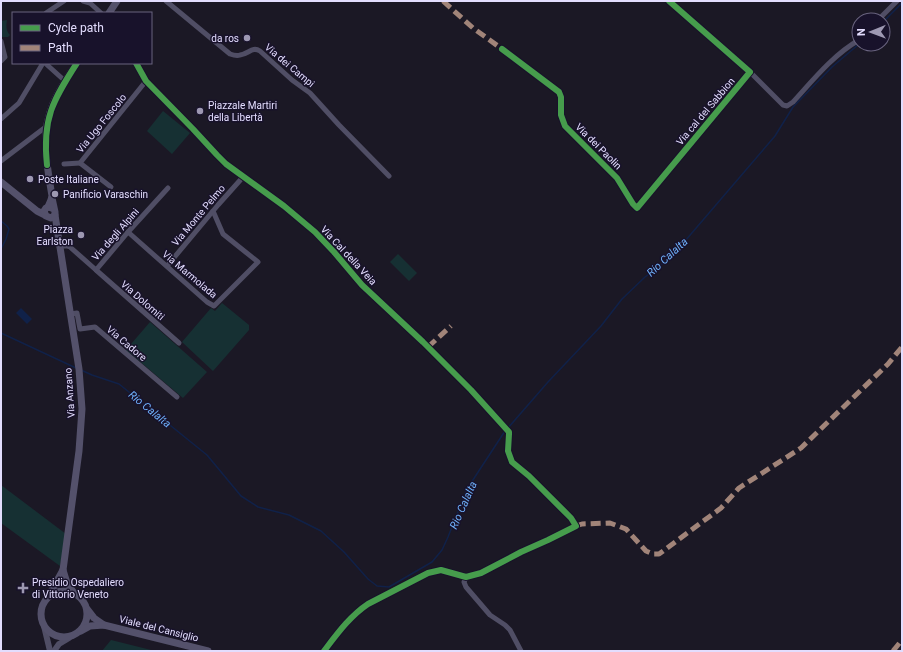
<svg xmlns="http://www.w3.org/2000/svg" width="903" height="652" font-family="Roboto,sans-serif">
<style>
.green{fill:#163033}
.water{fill:#102149}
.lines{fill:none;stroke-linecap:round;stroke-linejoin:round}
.stream{stroke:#102149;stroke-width:1.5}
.minor{stroke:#504e65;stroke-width:5}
.tertiary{stroke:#504e65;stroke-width:6}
.secondary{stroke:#54516b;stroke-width:7}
.quiet{stroke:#a18479;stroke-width:5;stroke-dasharray:10 5;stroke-linecap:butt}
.cycleway-casing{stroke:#18122b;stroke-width:8}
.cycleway{stroke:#469c4c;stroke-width:6}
.poi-dot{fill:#9d98b2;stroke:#18122b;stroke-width:1.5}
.labels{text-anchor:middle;stroke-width:3;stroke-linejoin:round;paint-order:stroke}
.poi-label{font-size:10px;fill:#e3ddfe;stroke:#18122b;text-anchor:start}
.street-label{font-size:10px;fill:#e3ddfe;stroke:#18122b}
.water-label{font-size:11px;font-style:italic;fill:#6fb1fb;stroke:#18122b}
</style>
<rect width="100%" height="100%" fill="#1b1825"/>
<g class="green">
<path d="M7 20C6 26 6 31 10 35L8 37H1V21Z"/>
<path d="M163 111 190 133 172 154 147 131Z"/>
<path d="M398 254 417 273 409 281 390 262Z"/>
<path d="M222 303 249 325V330L213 371 182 342 211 308 215 311Z"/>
<path d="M150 322 207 372 183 398 131 354 125 351Z"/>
<path d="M1 485 66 534 60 566 1 523Z"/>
<path d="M111 640 155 651H102Z"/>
</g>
<path class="water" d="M21 308 32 319 27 324 16 313Z"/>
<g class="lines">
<g class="stream">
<path d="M883 22 902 3"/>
<path d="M1 221 7 226 9 229 6 239 1 249"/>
<path d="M1 333 76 368"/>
<path d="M81 370 92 375 119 384 207 455 241 496 258 507 289 515 321 531 344 552 368 579 377 586 389 587 432 562 442 550 448 537 467 489 505 431"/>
<path d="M508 428 548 382 601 326 622 299 645 277 662 264 679 248 775 136 793 107 832 67 859 44"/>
</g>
<g class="minor">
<path d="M83 1 90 3 101 13"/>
<path d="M166 1 230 54C233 55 237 56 240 55 249 54 252 46 260 51L292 80 310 93 339 125 389 176"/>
<path d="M46 13 64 1"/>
<path d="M878 20 897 1"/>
<path d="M1 41 5 57 1 61"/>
<path d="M502 49 559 92 561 97V115L565 126 617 178 633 204 637 208 750 72 669 1"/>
<path d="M45 63 65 81"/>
<path d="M136 63 146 81 193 129 217 155 226 164 284 206 315 232 334 252 362 285 423 342 471 390 509 432V434L508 451 512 462 529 476 571 518 576 526 548 540 521 552 481 573 466 577 441 570 428 573 368 604C350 616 337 634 324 651"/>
<path d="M750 72 783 105 787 106 793 102C813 80 833 55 859 40"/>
<path d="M1 119 19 103 43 63"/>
<path d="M1 161 47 126"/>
<path d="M64 164 80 163"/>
<path d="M111 187 80 163 146 81"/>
<path d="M128 232 207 302 214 306 258 262 223 234 213 211"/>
<path d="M59 246H67L70 247 96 270 128 232 168 188"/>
<path d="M167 266 218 205 243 177"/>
<path d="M96 270 179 343"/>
<path d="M70 314 77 313 80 329 95 327 177 397"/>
<path d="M466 577 464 582 466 587 490 615 505 625 510 630 521 651"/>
</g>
<g class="tertiary">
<path d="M44 626 50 651"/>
<path d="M54 651 59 644 69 638"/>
</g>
<g class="secondary">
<path d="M109 13 117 1"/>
<path d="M1 182 37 211 45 215"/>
<path d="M52 198 55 212V215L51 218 46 216 44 211 46 208 49 207 54 209"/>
<path d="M48 207 51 200 52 196C47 165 40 134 53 104 59 89 68 76 77 63"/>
<path d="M63 570 67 583 74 593"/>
<circle cx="64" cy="614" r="23"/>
<path d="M48 597 63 570 79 451 82 409 79 369 55 215"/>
<path d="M87 609 94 618 104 625"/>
<path d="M81 631 90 626 104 625 208 651"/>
</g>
<g class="quiet">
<path d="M443 1 473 28 502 49"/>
<path d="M428 347 451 326"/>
<path d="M576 526 582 524 610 523 626 529 646 551 653 554H659L721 508 739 488 801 448 888 364 902 347"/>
<path d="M893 651 902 640"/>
</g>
<g class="cycleway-casing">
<g id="cycleway">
<path d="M502 49 559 92 561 97V115L565 126 617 178 633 204 637 208 750 72 669 1"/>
<path d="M136 63 146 81 193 129 217 155 226 164 284 206 315 232 334 252 362 285 423 342 471 390 509 432V434L508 451 512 462 529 476 571 518 576 526 548 540 521 552 481 573 466 577 441 570 428 573 368 604C350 616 337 634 324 651"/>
<path d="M47 165C42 119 53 100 77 63"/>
</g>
</g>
<use href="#cycleway" class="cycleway"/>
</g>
<g class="poi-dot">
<circle cx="247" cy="38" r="4"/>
<circle cx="200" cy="111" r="4"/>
<circle cx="30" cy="179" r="4"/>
<circle cx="55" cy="194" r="4"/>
<circle cx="81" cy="235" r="4"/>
<path d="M21 582h4v4h4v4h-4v4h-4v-4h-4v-4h4z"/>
</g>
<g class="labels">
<g class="poi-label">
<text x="239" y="42" text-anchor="end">da ros</text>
<text x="208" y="109">Piazzale Martiri<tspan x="208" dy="12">della Libertà</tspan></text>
<text x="38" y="183">Poste Italiane</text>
<text x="63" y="198">Panificio Varaschin</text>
<text x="73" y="233" text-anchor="end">Piazza<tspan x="73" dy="12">Earlston</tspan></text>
<text x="32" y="586">Presidio Ospedaliero<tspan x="32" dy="12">di Vittorio Veneto</tspan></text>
</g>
<g class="street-label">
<text transform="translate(290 65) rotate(40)" y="4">Via dei Campi</text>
<text transform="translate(705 111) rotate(-50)" y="4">Via cal del Sabbion</text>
<text transform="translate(101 123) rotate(-51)" y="4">Via Ugo Foscolo</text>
<text transform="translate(599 146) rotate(45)" y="4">Via dei Paolin</text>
<text transform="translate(198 215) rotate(-50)" y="4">Via Monte Pelmo</text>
<text transform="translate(115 234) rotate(-49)" y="4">Via degli Alpini</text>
<text transform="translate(349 255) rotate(47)" y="4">Via Cal della Veia</text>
<text transform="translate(190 274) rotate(40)" y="4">Via Marmolada</text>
<text transform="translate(143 300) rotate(41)" y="4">Via Dolomiti</text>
<text transform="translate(127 343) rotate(40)" y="4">Via Cadore</text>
<text transform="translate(69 393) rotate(-94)" y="4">Via Anzano</text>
<text transform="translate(159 628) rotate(14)" y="4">Viale del Cansiglio</text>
</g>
<g class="water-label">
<text transform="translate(667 257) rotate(-43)" y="4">Rio Calalta</text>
<text transform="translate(150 409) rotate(39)" y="4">Rio Calalta</text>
<text transform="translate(463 505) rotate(-66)" y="4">Rio Calalta</text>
</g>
</g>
<rect width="903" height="652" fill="none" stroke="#e3ddfe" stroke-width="4"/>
<rect x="12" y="12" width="140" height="52" fill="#18122b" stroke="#69637f"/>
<rect x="20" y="25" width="20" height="6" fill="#469c4c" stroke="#69637f"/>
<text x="48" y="32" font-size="12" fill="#e3ddfe">Cycle path</text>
<rect x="20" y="45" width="20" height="6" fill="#a18479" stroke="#69637f"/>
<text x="48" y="52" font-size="12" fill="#e3ddfe">Path</text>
<g transform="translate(871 32) rotate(269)"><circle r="19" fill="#18122b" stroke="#69637f"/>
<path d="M0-3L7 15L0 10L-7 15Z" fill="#9d98b2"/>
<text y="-6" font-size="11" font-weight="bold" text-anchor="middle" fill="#e3ddfe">N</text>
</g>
</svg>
